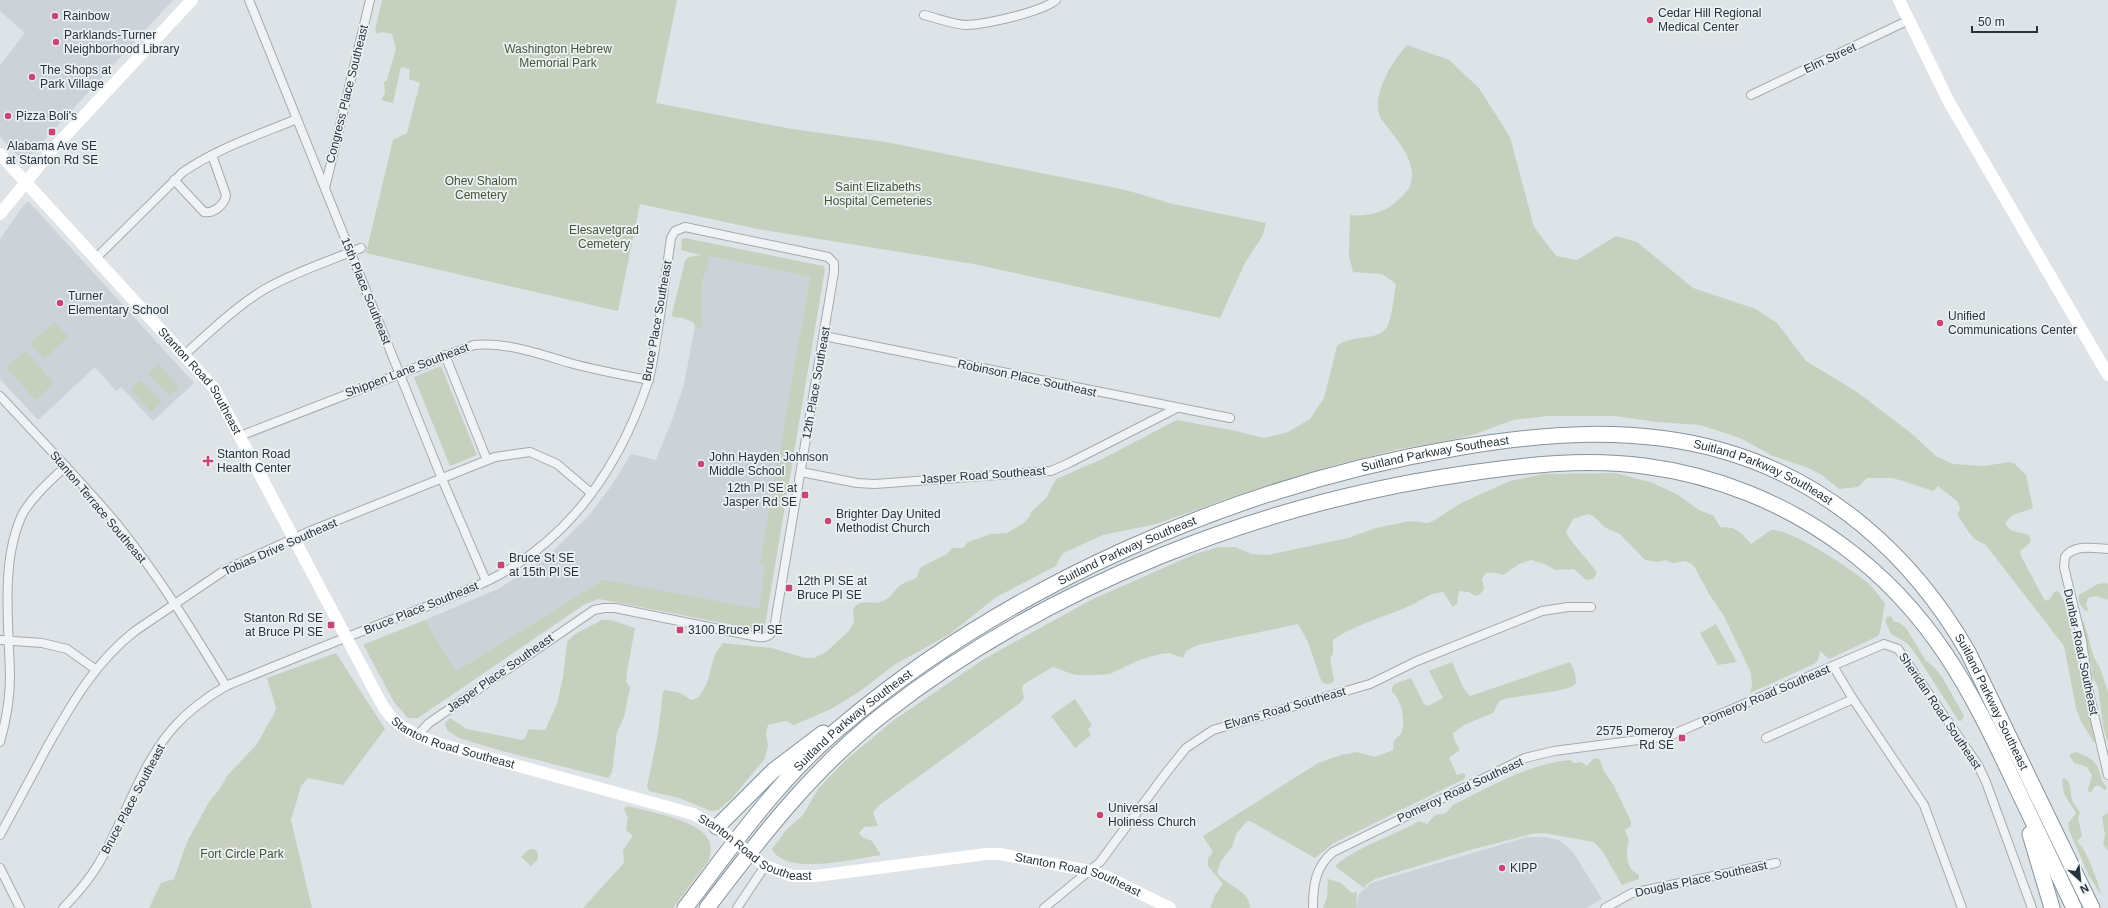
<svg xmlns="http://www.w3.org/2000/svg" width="2108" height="908" font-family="Arial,sans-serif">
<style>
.built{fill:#cbd2d8}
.green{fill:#c7d0bf}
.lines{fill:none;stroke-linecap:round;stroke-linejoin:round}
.street-casing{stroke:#a3abb0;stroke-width:10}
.highway-casing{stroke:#85939c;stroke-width:17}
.street{stroke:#f0f3f5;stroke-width:8}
.secondary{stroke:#fff;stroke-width:12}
.highway{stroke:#fff;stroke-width:15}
.poi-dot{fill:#c74675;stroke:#ecf1f4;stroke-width:1.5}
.labels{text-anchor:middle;stroke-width:3.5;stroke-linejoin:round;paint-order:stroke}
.poi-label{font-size:12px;fill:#27333c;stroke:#ecf1f4;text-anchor:start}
.park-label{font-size:12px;fill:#435735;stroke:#ecf1f4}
.street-label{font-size:12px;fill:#27333c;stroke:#ecf1f4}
</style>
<rect width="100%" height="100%" fill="#dde3e6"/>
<g class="built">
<path d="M0 0H173L26 160 21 159 0 137V65L25 33 0 11Z"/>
<path d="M26 202H29L194 383 153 421 121 387 116 391 95 367 38 420 0 379V239Z"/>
<path d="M708 256 810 277 761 564 765 565 759 610 601 579 598 583 456 671 425 620 498 589 525 572 550 554 591 513 612 485 631 454 656 460 672 420 684 385Z"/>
<path d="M1527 837H1545L1559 840 1573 852 1602 899 1586 908H1356L1359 894 1371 883Z"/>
</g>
<g class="green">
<path d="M382 0H677L656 103 792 129 886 142 1126 190 1173 204 1266 223 1263 235 1245 263 1220 318 974 264 758 229 640 204 618 311 366 253 393 140 407 133 420 83 409 79 410 69 401 67 393 103 381 100 385 93 384 82 387 80 396 49 392 34 382 32 377 34 375 30Z"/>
<path d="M1407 45 1449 60 1479 88 1510 137 1534 227 1556 256 1577 260 1616 236 1637 242 1693 288 1756 309 1777 323 1806 361 1857 392 1911 433 1936 456 1953 464 1984 466 2009 462 2014 463 2026 475 2033 508 2013 515 2005 523 2010 530 2029 535 2031 542 2020 551 2021 556 2045 601 2050 599 2054 592 2058 591 2065 603 2096 742 2094 743 2081 721 2076 708 2064 646 1985 544C1970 540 1966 526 1957 514L1960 510 1958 502 1938 486 1933 491 1930 490 1893 478H1867L1858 487 1839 489 1822 475 1806 467 1773 456 1740 438 1700 425 1657 422 1615 416H1548L1513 420 1475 434 1438 443 1399 449 1335 465 1238 495 1156 524 1103 535 1087 542 1062 554 1056 566 996 597 950 634 894 665 859 692 831 709 794 725 786 721 768 725 766 733 768 746 764 760 730 800 718 810 711 811 679 798 649 791 647 786 658 734 663 692 665 690 680 693 692 700 699 697 707 683 715 654 723 643 772 648 805 658H814L826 652 849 631 854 622 853 611C858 597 871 605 880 602 892 599 893 590 902 584 907 581 912 581 916 578L921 567 947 554 952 548H963L968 542 991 534 1007 533 1024 523 1030 516 1031 512 1046 498 1056 479 1100 460 1177 420 1236 431 1264 438 1288 432 1310 419 1324 398 1337 346C1354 333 1378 342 1387 327 1392 318 1394 295 1396 284L1382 274 1353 272 1349 256 1350 215C1365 217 1388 212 1398 200 1402 196 1408 191 1410 186 1418 164 1401 146 1389 129 1386 125 1380 119 1379 114 1373 91 1393 61 1407 45Z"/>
<path d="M685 238 823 266 825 269 764 631 599 599 585 604 418 718H408L394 702 364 646 365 644 425 620 456 671 598 583 601 579 759 609 765 565 760 564 810 277 708 256C710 266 706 271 703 280 699 296 703 311 702 327L697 328 693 322 683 318 673 317 672 314 685 261 689 257 701 255 681 250 682 239Z"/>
<path d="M55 322 68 337 44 359 30 344Z"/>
<path d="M25 351 54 383 36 400 6 368Z"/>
<path d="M158 364 179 387 169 396 148 373Z"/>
<path d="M441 366 477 455 450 466 414 377Z"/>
<path d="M141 380 162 402 151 412 130 389Z"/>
<path d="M1616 473 1653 483 1678 495 1699 510 1714 516 1720 527 1733 528 1742 534 1751 544 1771 530C1792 529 1849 568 1867 582 1873 588 1879 596 1885 603L1880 632 1878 636 1829 659 1820 651 1818 660 1814 664 1750 693 1752 686 1751 673 1724 616 1709 594 1694 566 1686 561 1673 563 1665 560 1658 562 1645 560 1620 534 1606 528 1593 516 1588 514 1573 519 1566 532C1573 546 1588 559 1597 573L1593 579 1586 580 1574 569 1555 570 1545 564 1531 560 1519 564 1503 575 1497 573H1486L1482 579 1484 589 1480 594 1475 596 1469 592 1459 591 1457 603 1453 607 1443 592C1429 593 1420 602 1407 607 1382 618 1355 624 1333 640V654L1330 658 1334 681 1330 684 1323 683 1321 680 1308 642 1298 624 1198 645 1186 651 1183 658 1169 653 1160 654 1139 660 1110 674 1096 675H1075L1053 667 1024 684 1022 688 1024 698 1020 703 878 806 873 813 878 826 864 827 859 833 862 837 872 841 881 855C856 858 786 877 772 849L787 829 803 815 818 789 846 760 894 720 984 659 1091 600 1195 554 1219 547H1235L1252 554 1268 555 1348 538 1376 528 1410 521 1428 523 1435 520 1461 503 1510 481 1544 474Z"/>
<path d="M2105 583 2108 584V600L2096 596 2088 598 2086 605 2089 610 2086 611C2081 607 2077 601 2079 595L2098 584Z"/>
<path d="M1891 616 1894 622H1898L1906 628 1926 661 1933 666 1942 677 1963 714 1964 717 1961 721 1958 720 1915 653 1907 643 1891 634 1885 621 1887 617Z"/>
<path d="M602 620H611L635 628 627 671 626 681 630 688 624 717 617 732 612 773 608 778 502 751 459 738 447 730 445 723 450 718 467 729 522 740 525 738 529 729 545 730 557 704 563 677 567 642 575 634Z"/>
<path d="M2081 620 2084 622 2094 658 2100 668 2108 692V743L2104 731 2098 687 2092 676V667L2084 647 2080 625Z"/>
<path d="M1716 624 1737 662 1718 665 1700 633Z"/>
<path d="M336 653 385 729 343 785 308 778 301 786 291 820 312 908H149L161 883 174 879 187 842 209 802 221 787 227 776 257 744 275 712 276 708 267 678Z"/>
<path d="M1452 662 1463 687 1470 696 1570 662 1575 673 1576 683C1568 694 1515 694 1499 701L1493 713 1464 725 1453 733 1454 739 1460 750 1449 758 1457 775 1464 773 1466 776 1464 779 1334 843 1315 858 1250 821H1247L1236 834 1232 847 1221 861 1217 872C1224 886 1250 889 1250 908H1210L1215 895 1223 884 1208 866V858L1213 852 1203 836 1318 763 1341 755 1357 752 1375 757 1393 750C1394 747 1393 743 1394 741 1396 738 1399 736 1401 734 1406 723 1402 699 1392 692V688L1394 684 1411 678 1424 704 1428 706 1443 698 1429 671Z"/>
<path d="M1075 699 1092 725 1088 729 1091 735 1075 748 1051 716Z"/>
<path d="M2076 752C2093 759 2097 761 2101 777 2101 781 2106 785 2107 788L2105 790 2098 785 2094 787 2091 793 2089 792 2088 789 2092 776 2087 767 2074 763 2069 755Z"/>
<path d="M1597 758 1600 760 1604 771 1614 786 1631 821V826L1625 830 1629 840C1626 848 1626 862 1631 869 1633 872 1637 873 1639 875V879L1622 885 1603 852 1594 842 1544 833 1532 834 1470 850 1375 879 1367 884 1364 888 1336 867V865C1360 845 1392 837 1419 821L1427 824 1435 815 1446 813 1453 805C1491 786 1528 764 1570 760L1574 763 1581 762 1587 766 1593 759Z"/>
<path d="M2064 778C2072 782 2070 792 2072 800 2074 804 2077 808 2080 812L2078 818 2082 836 2078 840 2079 844C2086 848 2100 886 2101 895L2088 874 2069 830 2068 824 2076 813 2064 794 2062 780Z"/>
<path d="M627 806C647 811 698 820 708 839 712 845 711 853 709 860L673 908H583L624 863 623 850 633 836 626 830 628 817 624 809Z"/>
<path d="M2107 813H2108V851L2103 844 2105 834 2102 817Z"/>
<path d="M534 849 538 853V859L531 866 521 857 528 850Z"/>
<path d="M1328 879 1341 883 1352 893 1357 892 1356 908H1323L1327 897Z"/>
</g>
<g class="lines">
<g class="street-casing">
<g id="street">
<path d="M249 0 442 479 486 581"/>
<path d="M924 15C937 18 954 25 967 25 987 24 1042 12 1056 0"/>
<path d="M1751 95 1909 20"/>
<path d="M174 180 204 212C214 214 225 204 226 195L212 155"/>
<path d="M325 188 370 0"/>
<path d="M95 259 183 172C218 148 258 135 297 119"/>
<path d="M824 336 1230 418"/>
<path d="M184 355C210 332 235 307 265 289 295 272 329 261 361 248"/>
<path d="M445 355 487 460"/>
<path d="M0 396C39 438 80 480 117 524 158 575 192 630 226 686"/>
<path d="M240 436 474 345C507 342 539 354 570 363 596 370 622 375 649 380"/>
<path d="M801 472 857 483 875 484 1051 471 1069 463 1177 408"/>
<path d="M2108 549C2094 548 2074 544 2065 557L2064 567 2082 641 2089 693 2108 775"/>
<path d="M0 640 42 643 67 649 95 669"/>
<path d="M1833 666 1853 699 1924 805 1962 908"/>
<path d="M1766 738 1853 699"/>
<path d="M0 742C6 721 10 699 10 676 9 624 0 560 23 513 34 495 50 481 66 466"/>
<path d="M0 835C15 807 31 778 46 749 71 705 94 663 135 631L225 570 242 562 308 532 495 457 530 452 557 464 591 493"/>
<path d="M0 868 20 908"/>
<path d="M63 908C76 895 89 880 99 863 125 819 140 766 173 728 188 711 207 697 226 686 282 663 339 640 396 618 431 605 467 592 499 575 575 533 621 462 648 382 652 369 654 354 656 341 662 307 666 272 671 238L675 231 685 227 828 257 834 263V272L774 629C770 636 766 638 758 637L615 608H604L594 610 429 723 417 736"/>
<path d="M737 908 765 866"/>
<path d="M1044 908 1100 862 1166 773 1186 748 1213 730 1370 684 1417 661 1542 611 1568 607H1591"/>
<path d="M1313 908C1313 886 1315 867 1333 852L1525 758 1554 751 1669 736 1884 644 1898 649 1978 765 1986 782 2032 908"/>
<path d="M1605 908 1632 893 1776 863"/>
</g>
</g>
<g class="highway-casing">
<g id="highway">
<path d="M717 827 773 771 823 733"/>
<path d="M2030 834 2052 908"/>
<path id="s2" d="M685 908C732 846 778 780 838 729 1008 584 1237 485 1456 448 1544 433 1633 426 1720 450 1828 480 1913 556 1968 652L2092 908"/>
<path d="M707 908C760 838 812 770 882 715 1048 585 1262 502 1470 473 1527 465 1586 458 1644 466 1715 475 1785 503 1843 546 1930 610 1970 688 2014 782 2034 824 2054 866 2074 908"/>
</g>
</g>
<use href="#street" class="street"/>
<g class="secondary">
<path d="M1899 0 1949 102 2108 375"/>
<path id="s1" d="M0 154 214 388 380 701C393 726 414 735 439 744L693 814 717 827 765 866 792 876H816L986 854H1000L1090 871 1107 877 1170 908"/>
<path d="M0 214 53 149 192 0"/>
</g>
<use href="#highway" class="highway"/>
</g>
<g class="poi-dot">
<circle cx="55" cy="16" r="4"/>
<circle cx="1650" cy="20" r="4"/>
<circle cx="56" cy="42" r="4"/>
<circle cx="32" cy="77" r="4"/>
<circle cx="8" cy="116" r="4"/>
<rect x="48" y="128" width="8" height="8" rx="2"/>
<circle cx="60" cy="303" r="4"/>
<circle cx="1940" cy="323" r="4"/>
<path d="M206 455h4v4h4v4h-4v4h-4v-4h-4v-4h4z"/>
<circle cx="701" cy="464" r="4"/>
<rect x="801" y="491" width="8" height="8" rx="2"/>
<circle cx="828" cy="521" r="4"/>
<rect x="497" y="561" width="8" height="8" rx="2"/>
<rect x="785" y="584" width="8" height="8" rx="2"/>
<rect x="327" y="621" width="8" height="8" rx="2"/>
<rect x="676" y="626" width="8" height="8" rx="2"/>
<rect x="1678" y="734" width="8" height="8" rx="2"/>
<circle cx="1100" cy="815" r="4"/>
<circle cx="1502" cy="868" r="4"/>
</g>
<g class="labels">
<g class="poi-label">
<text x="1658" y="17">Cedar Hill Regional<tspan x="1658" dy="14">Medical Center</tspan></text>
<text x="63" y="20">Rainbow</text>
<text x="64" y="39">Parklands-Turner<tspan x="64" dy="14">Neighborhood Library</tspan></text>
<text x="40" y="74">The Shops at<tspan x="40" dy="14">Park Village</tspan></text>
<text x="16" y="120">Pizza Boli's</text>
<text x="52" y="150" text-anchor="middle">Alabama Ave SE<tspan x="52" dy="14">at Stanton Rd SE</tspan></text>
<text x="68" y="300">Turner<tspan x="68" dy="14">Elementary School</tspan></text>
<text x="1948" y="320">Unified<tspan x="1948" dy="14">Communications Center</tspan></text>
<text x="217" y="458">Stanton Road<tspan x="217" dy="14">Health Center</tspan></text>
<text x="709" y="461">John Hayden Johnson<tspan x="709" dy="14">Middle School</tspan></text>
<text x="797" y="492" text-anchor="end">12th Pl SE at<tspan x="797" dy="14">Jasper Rd SE</tspan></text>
<text x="836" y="518">Brighter Day United<tspan x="836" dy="14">Methodist Church</tspan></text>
<text x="509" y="562">Bruce St SE<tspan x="509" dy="14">at 15th Pl SE</tspan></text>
<text x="797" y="585">12th Pl SE at<tspan x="797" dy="14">Bruce Pl SE</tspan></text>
<text x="323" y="622" text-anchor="end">Stanton Rd SE<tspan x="323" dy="14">at Bruce Pl SE</tspan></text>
<text x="688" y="634">3100 Bruce Pl SE</text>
<text x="1674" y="735" text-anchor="end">2575 Pomeroy<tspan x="1674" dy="14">Rd SE</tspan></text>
<text x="1108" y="812">Universal<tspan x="1108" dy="14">Holiness Church</tspan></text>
<text x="1510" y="872">KIPP</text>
</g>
<g class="park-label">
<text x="558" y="53">Washington Hebrew<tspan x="558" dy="14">Memorial Park</tspan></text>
<text x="481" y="185">Ohev Shalom<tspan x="481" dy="14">Cemetery</tspan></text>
<text x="878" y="191">Saint Elizabeths<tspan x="878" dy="14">Hospital Cemeteries</tspan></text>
<text x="604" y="234">Elesavetgrad<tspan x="604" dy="14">Cemetery</tspan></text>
<text x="242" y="858">Fort Circle Park</text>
</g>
<g class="street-label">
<text transform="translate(1830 58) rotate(-25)" y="4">Elm Street</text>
<text transform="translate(347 94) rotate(-76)" y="4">Congress Place Southeast</text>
<text transform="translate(366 291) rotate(68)" y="4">15th Place Southeast</text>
<text transform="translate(657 321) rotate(-80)" y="4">Bruce Place Southeast</text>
<text transform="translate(407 370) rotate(-21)" y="4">Shippen Lane Southeast</text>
<text transform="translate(1027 378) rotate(12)" y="4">Robinson Place Southeast</text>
<text dy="4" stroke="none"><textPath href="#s1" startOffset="303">Stanton Road Southeast</textPath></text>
<text transform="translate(816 383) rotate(-80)" y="4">12th Place Southeast</text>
<text dy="4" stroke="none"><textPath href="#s2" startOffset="901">Suitland Parkway Southeast</textPath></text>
<text dy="4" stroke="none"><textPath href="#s2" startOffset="1237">Suitland Parkway Southeast</textPath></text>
<text transform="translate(983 475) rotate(-4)" y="4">Jasper Road Southeast</text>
<text transform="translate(98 507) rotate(50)" y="4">Stanton Terrace Southeast</text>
<text transform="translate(280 547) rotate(-24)" y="4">Tobias Drive Southeast</text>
<text dy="4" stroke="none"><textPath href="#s2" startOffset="577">Suitland Parkway Southeast</textPath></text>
<text transform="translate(421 608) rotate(-22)" y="4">Bruce Place Southeast</text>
<text transform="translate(2081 652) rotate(78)" y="4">Dunbar Road Southeast</text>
<text transform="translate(500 673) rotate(-35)" y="4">Jasper Place Southeast</text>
<text transform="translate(1766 695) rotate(-23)" y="4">Pomeroy Road Southeast</text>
<text dy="4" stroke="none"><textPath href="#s2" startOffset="1572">Suitland Parkway Southeast</textPath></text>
<text transform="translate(1285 708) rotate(-16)" y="4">Elvans Road Southeast</text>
<text transform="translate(1940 711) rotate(56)" y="4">Sheridan Road Southeast</text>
<text dy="4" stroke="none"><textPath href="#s2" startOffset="253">Suitland Parkway Southeast</textPath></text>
<text dy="4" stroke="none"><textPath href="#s1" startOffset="759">Stanton Road Southeast</textPath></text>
<text transform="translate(1460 790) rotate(-25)" y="4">Pomeroy Road Southeast</text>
<text transform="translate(133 799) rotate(-62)" y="4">Bruce Place Southeast</text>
<text dy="4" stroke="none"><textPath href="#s1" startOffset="1082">Stanton Road Southeast</textPath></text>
<text dy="4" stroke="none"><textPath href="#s1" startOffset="1418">Stanton Road Southeast</textPath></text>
<text transform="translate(1701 879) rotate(-12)" y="4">Douglas Place Southeast</text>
</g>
</g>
<g transform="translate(2080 880) rotate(153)" stroke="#ecf1f4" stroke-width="3" paint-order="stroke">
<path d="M0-3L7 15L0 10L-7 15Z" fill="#27333c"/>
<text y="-6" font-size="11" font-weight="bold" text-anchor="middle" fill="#27333c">N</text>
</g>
<path d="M1972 26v6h65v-6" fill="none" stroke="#27333c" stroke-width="2"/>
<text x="1978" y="26" font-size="12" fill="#27333c" stroke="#ecf1f4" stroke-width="3" paint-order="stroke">50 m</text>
</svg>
